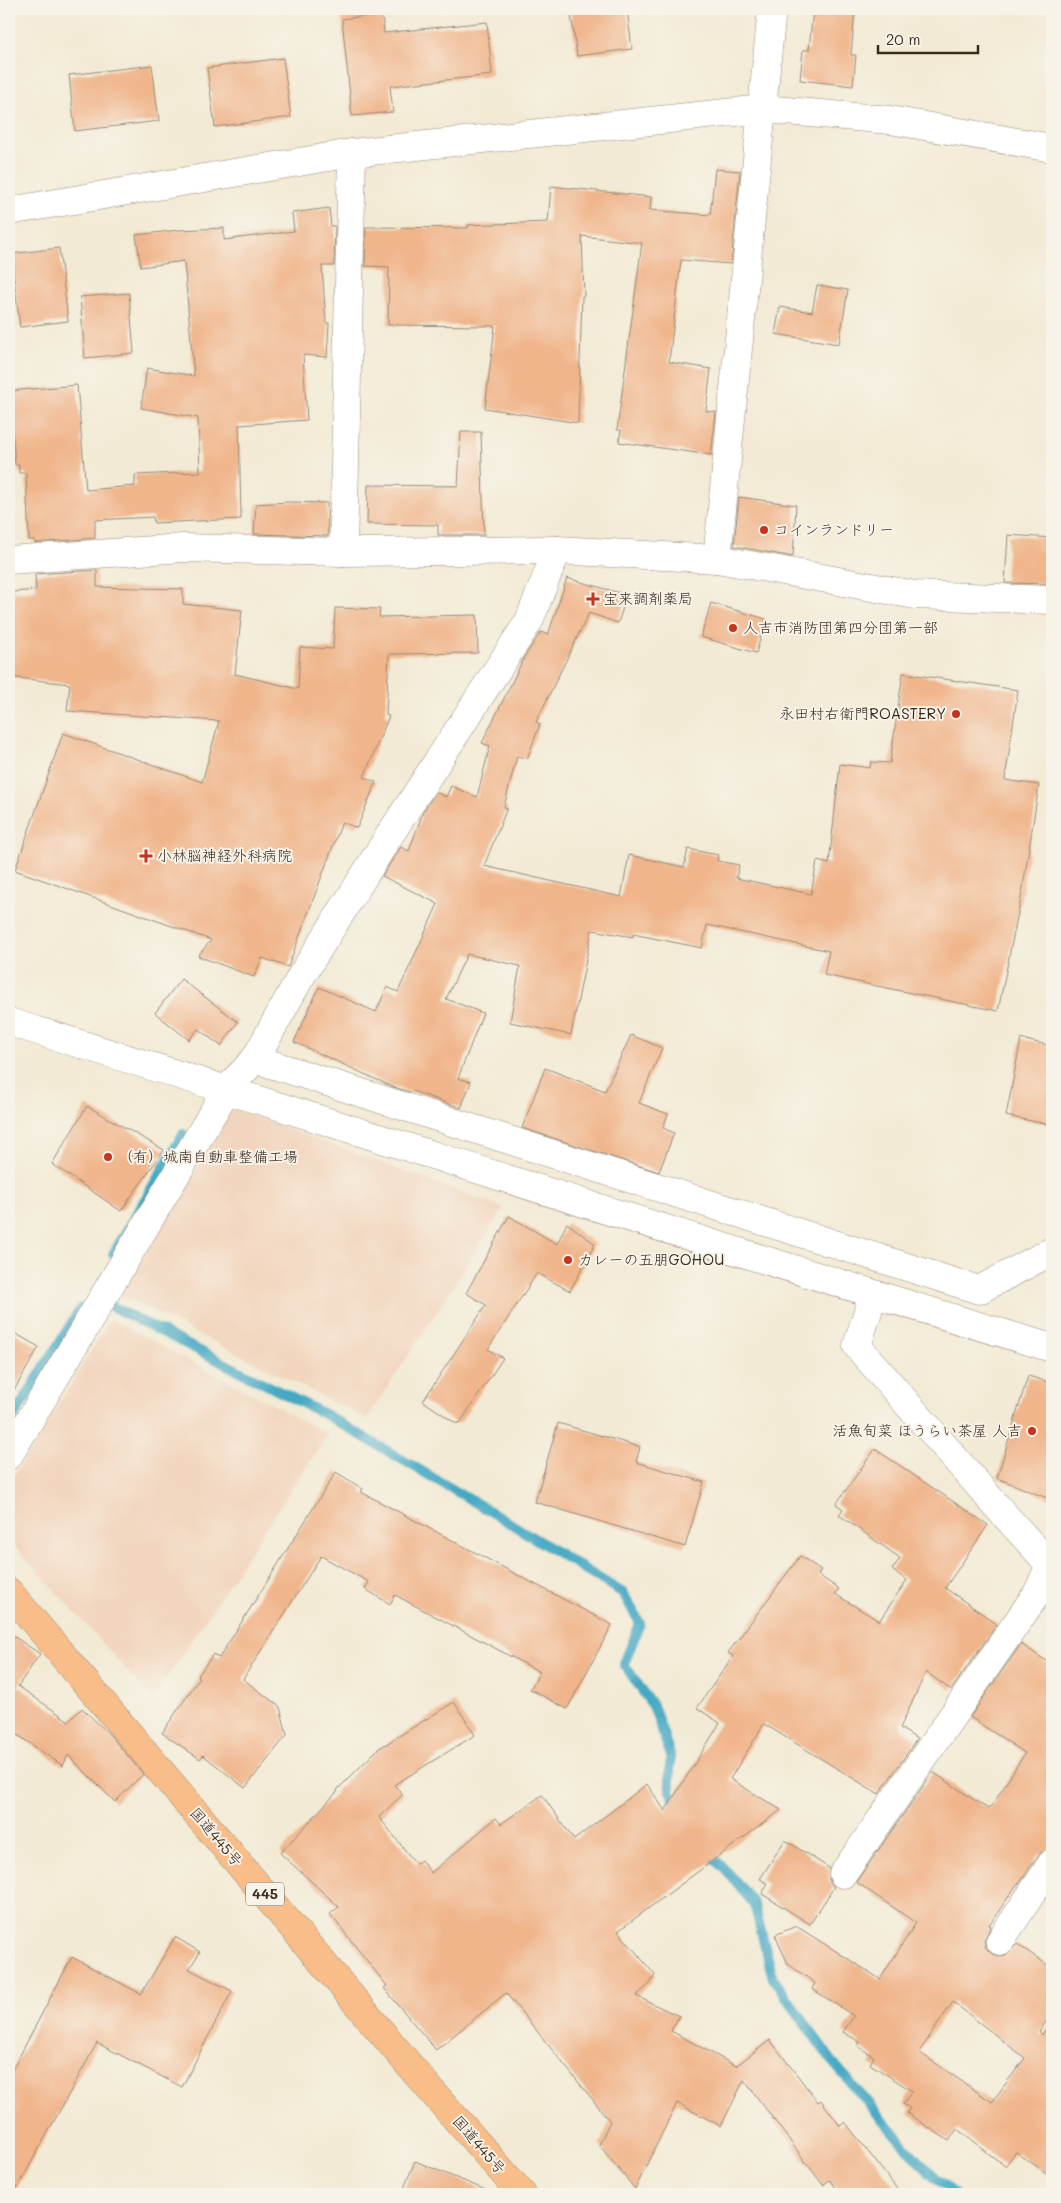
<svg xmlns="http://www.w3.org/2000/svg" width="1061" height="2203" font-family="Mali,'Klee One',sans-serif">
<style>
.built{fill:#f2d5bd}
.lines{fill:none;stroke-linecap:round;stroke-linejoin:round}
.stream{stroke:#44a9c4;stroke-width:10}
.building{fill:#f0b58b;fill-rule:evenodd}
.minor-casing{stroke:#968a79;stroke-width:29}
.highway-casing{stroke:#968a79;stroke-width:29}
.minor{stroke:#fff;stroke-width:28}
.highway{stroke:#f8bd88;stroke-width:28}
.poi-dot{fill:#c8321e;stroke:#f7f3e8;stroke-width:2}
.labels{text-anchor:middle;stroke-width:4;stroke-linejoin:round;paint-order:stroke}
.shield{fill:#f7f3e8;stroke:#73665b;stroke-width:1}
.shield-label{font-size:14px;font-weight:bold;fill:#3b2a1e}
.poi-label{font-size:15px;fill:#3b2a1e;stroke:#f7f3e8;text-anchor:start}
.street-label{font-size:15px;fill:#3b2a1e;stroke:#f7f3e8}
</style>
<rect width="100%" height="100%" fill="#f7f3e8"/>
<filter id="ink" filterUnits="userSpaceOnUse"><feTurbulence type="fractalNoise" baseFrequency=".02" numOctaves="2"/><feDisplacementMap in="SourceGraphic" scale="10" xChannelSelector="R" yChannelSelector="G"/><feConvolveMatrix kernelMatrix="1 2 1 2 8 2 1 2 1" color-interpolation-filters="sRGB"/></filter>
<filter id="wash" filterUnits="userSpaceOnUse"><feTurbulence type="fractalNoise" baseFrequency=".0096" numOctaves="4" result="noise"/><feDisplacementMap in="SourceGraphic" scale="20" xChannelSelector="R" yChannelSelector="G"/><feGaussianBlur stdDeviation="1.12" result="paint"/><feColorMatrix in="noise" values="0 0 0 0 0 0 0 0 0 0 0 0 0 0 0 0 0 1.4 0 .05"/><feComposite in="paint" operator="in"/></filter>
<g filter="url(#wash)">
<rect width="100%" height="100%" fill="#f2ead4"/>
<g class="built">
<path d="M232 1108 504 1208 367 1419 121 1295Z"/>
<path d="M111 1319 328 1434 153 1699 9 1540V1484Z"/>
</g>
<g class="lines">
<g class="stream">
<path d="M113 1254 183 1134"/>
<path d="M101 1301 328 1416 500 1517 623 1593 640 1623 624 1664 654 1708 670 1754V1790L677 1809"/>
<path d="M9 1424 81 1308"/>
<path d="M707 1851 733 1878 754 1904 773 1978 831 2060 919 2162 954 2194"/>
</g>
</g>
<g id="blocks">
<g class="building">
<path d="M570 9H627L632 49 577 56Z"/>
<path d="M813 9H855L851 55H856L853 86 800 80 803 50H809Z"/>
<path d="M382 14 384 33 487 22 492 75 390 86 393 112 352 116 342 19Z"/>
<path d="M283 58 291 117 215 127 207 68Z"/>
<path d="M152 65 159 121 75 131 69 75Z"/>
<path d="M715 169 740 171 731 264 681 260 669 362 711 369 706 411 716 412 711 455 619 442 621 430H617L642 243 582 236 584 296H582L578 423 485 408 495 326 388 325 389 267 365 266 366 227 468 228V225L548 222 551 186 651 197 650 210 710 215Z"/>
<path d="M329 208 331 226H335L334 266H322L326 323H329L327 357 303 355 307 420 239 425 241 519 154 523 153 517 95 520V538L35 543V540H29L26 473H19V465H15L9 391 77 385 86 490 135 486V475L200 472 198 418 141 408 147 368 194 376 184 261 141 267 136 235 179 230 224 228V240L294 231 292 213Z"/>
<path d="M59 248 68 321 20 327 11 254Z"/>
<path d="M817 285 848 290 839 344 775 334 780 307 812 312Z"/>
<path d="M129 293 134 353 85 358 80 297Z"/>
<path d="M461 432H481L484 535H438V525L367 524 368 485 458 486Z"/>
<path d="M739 497 796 505 793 557 734 546Z"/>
<path d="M289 502 327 503 328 536 254 534 256 504Z"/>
<path d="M1008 535 1052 538V584L1005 583Z"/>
<path d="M97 570V587L183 589V604L242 610 235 674 298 689 300 647 333 649 335 608 380 609 379 617 477 615 478 653 389 654 386 715 389 716 364 777 376 782 357 828 342 822 288 967 262 958 254 977 198 956 211 940 15 870 63 733 202 782 219 721 67 711 70 684 9 677 14 592 36 590 35 574Z"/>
<path d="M567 578 627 595 618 623 589 613 536 722 540 724 527 759 517 756 504 807 507 808 484 866 621 897 629 855 684 867 688 849 718 855 717 861 739 865 736 878 811 894 817 861 829 864 840 764 870 768 871 762 890 763 903 673 1018 690 1005 780 1039 785 1022 893 998 1011 824 975 829 951 707 925 702 948 633 934V937L592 930 571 1035 510 1022 520 966 467 954 446 999 483 1013 458 1078 471 1082 461 1108 412 1091 411 1092 393 1087 294 1042 319 987 376 1012 387 987 398 992 438 904 382 876 401 847 409 851 423 812 436 792 446 797 451 786 477 797 490 746 482 743 525 656 541 632 548 635Z"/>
<path d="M711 603 766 619 756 653 701 637Z"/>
<path d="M181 979 238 1022 221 1046 198 1029 189 1040 155 1013Z"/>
<path d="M631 1035 662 1048 639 1103 668 1114 663 1128 674 1133 659 1172 522 1128 545 1068 605 1091Z"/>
<path d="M1021 1039 1052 1046V1125L1006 1116Z"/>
<path d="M87 1106 164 1150 121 1211 52 1164Z"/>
<path d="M509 1216 557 1244 567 1223 595 1244 570 1291 537 1273 488 1349 503 1358 460 1423 458 1422 457 1424 423 1401 486 1305 466 1293Z"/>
<path d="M9 1330 39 1347 9 1399Z"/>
<path d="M1028 1376 1052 1383V1500L997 1478Z"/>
<path d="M558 1423 640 1447 636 1462 704 1482 685 1547 535 1502Z"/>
<path d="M875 1449 988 1525 945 1588 997 1624 951 1690 926 1672 900 1728 917 1739 879 1794 764 1724 730 1779 781 1810 618 1931 655 1975 650 1984 636 1996 679 2016 671 2031 736 2066 770 2040 818 2102 821 2100 840 2126 845 2122 901 2194H841L830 2180 823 2185 744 2080 721 2126 677 2103 635 2189 599 2145 610 2121 506 1993 436 2050 384 1988 387 1986 330 1914 339 1907 280 1853 338 1791 337 1790 378 1749 454 1702 475 1735 394 1785 403 1794 379 1817 416 1864 421 1860 431 1873 496 1818 501 1824 542 1795 574 1840 647 1784 665 1811 720 1723 697 1708 733 1656 728 1653 800 1556 821 1570 818 1575 839 1589 835 1594 879 1621 907 1580 892 1570 900 1558 839 1515 843 1509 836 1504Z"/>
<path d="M336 1472 363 1489 361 1492 612 1625 567 1709 530 1689 540 1672 395 1595 390 1604 365 1589 369 1582 321 1556 243 1679 280 1707 287 1735 245 1788 203 1755 200 1759 162 1733 200 1677 198 1676 213 1654 219 1658Z"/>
<path d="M9 1633 40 1654 18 1686 69 1721 82 1708 110 1735 143 1774 115 1802 68 1755 63 1766 9 1729Z"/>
<path d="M1021 1644 1052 1665V1847L1039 1854 1019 1884 1018 1883 989 1925 991 1926 984 1940 986 1948 992 1954 999 1956 1006 1955 1017 1944 1052 1968V2013L1039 2032 1042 2035 1052 2021V2177L1016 2152 1005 2166 957 2129 949 2141 907 2113 910 2108 903 2104 912 2091 870 2064 874 2057 858 2046 860 2042 843 2032 854 2016 812 1989 815 1983 788 1964 775 1935 796 1926 880 1979 916 1923 856 1882 933 1772 988 1809 993 1804 1025 1753 970 1717ZM953 2002 1025 2058 992 2102 919 2052Z"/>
<path d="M785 1840 829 1868V1880L834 1887 810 1924 762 1894 768 1884 760 1879Z"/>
<path d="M175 1937 200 1952 189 1969 232 1991 182 2087 97 2043 14 2194H9V2076L72 1957 141 1994Z"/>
<path d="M415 2161 493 2193V2194H421L404 2188Z"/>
</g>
</g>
</g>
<g filter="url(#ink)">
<use href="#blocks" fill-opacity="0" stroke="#968a79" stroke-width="1"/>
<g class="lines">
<g class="minor-casing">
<g id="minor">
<path d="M9 211 352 153 763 109 890 120 1052 148"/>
<path d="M343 552 352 153"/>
<path d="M717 559 772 9"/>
<path d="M9 560 183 548 343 552 557 550 717 559 915 595 1052 600"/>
<path d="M9 1022C357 1129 703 1244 1052 1348"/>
<path d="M255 1059 979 1290 1052 1251"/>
<path d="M873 1295 857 1346 1000 1510 1052 1567"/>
<path d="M9 1455 227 1089 255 1059 300 978 389 836 529 621 557 550"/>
<path d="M843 1874 1038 1592 1050 1565"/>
<path d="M1000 1941 1052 1863"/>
</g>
</g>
<g class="highway-casing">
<path id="highway" d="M9 1592 421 2079 522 2194"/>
</g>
<use href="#minor" class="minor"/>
<use href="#highway" class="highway"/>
</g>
</g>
<g class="poi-dot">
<circle cx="764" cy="530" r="5"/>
<path d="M590.5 591.5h5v5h5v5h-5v5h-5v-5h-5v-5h5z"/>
<circle cx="733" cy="628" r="5"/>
<circle cx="956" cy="714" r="5"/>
<path d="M143.5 848.5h5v5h5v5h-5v5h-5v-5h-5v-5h5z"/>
<circle cx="108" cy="1157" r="5"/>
<circle cx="568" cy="1260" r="5"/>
<circle cx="1032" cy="1431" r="5"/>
</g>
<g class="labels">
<rect class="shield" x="246" y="1882.5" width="38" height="23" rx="4"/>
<g class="shield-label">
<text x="265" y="1899">445</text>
</g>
<g class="poi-label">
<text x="774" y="535">コインランドリー</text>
<text x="603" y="604">宝来調剤薬局</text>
<text x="743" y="633">人吉市消防団第四分団第一部</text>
<text x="946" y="719" text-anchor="end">永田村右衛門ROASTERY</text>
<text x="157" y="861">小林脳神経外科病院</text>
<text x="118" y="1162">（有）城南自動車整備工場</text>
<text x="578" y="1265">カレーの五朋GOHOU</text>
<text x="1022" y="1436" text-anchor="end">活魚旬菜 ほうらい茶屋 人吉</text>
</g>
<g class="street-label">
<text transform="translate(216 1837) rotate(50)" y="5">国道445号</text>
<text transform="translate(479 2145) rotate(49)" y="5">国道445号</text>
</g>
</g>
<rect width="1061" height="2203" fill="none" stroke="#f7f3e8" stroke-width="30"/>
<path d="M878 45v8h100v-8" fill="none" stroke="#3b2a1e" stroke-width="2.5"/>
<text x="886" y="45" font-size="15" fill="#3b2a1e" stroke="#f7f3e8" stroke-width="4" paint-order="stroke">20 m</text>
</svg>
